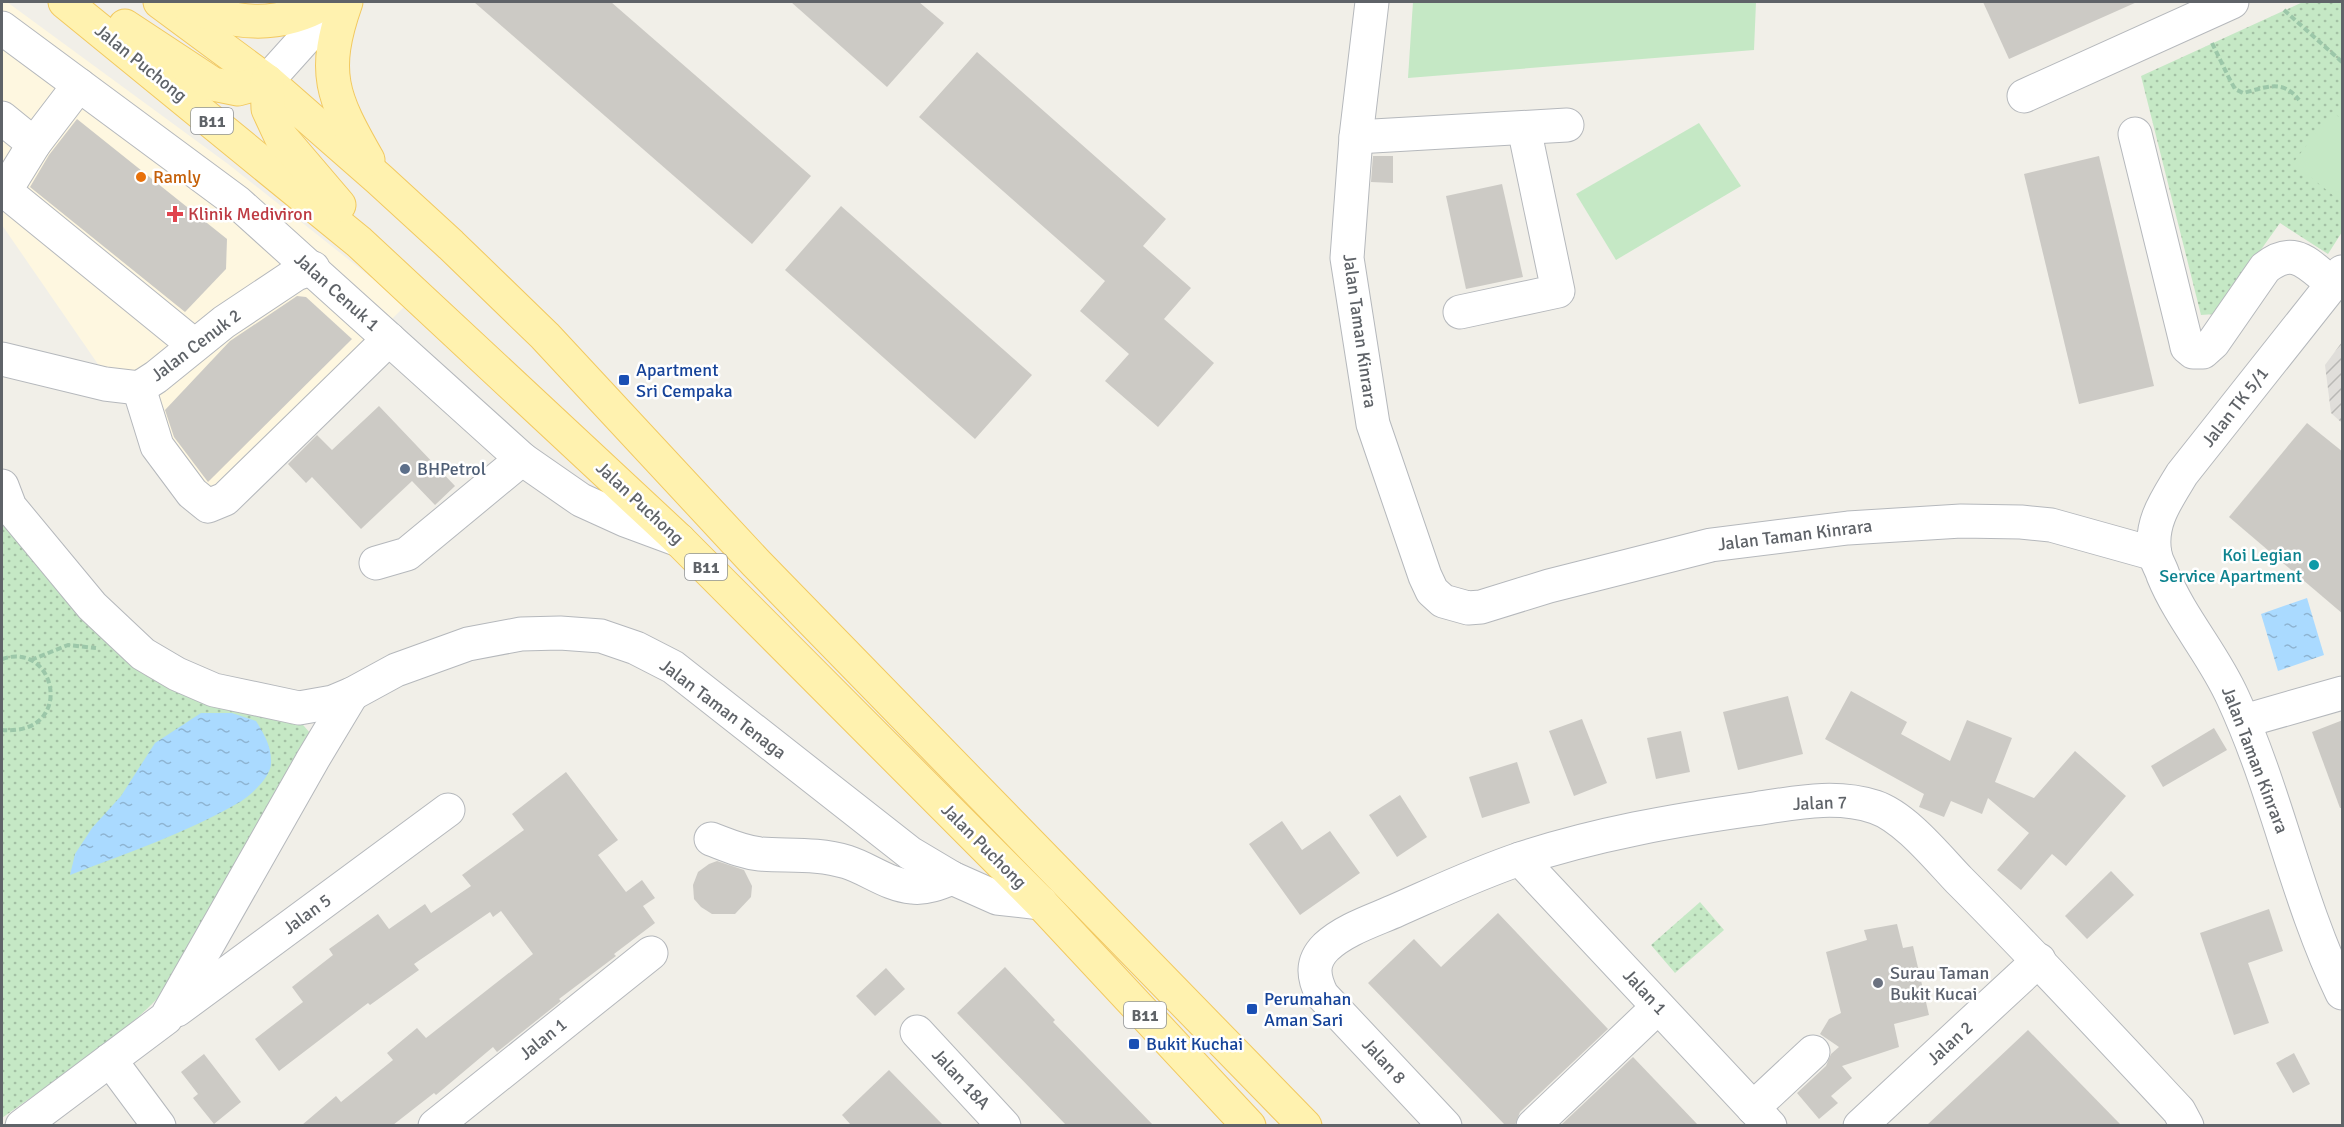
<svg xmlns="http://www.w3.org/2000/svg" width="2344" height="1127" font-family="Signika,sans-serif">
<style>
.commercial{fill:#fef7e0}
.industrial{fill:url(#industrial-furrows)}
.grass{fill:url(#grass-dots)}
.pitch{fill:#c5e8c5}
.water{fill:url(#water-ripples)}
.building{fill:#cccac5}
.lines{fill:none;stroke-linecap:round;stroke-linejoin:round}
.minor-casing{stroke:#b5b8bc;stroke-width:35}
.major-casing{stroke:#f2c960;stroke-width:35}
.path{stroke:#9cc7a9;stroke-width:4;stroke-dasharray:6 3;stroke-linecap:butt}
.minor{stroke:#fff;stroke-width:33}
.major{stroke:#fff2af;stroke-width:33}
.food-dot{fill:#e8710a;stroke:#fff;stroke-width:2}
.health-dot{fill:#e0444e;stroke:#fff;stroke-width:2}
.transit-dot{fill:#1a4fb4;stroke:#fff;stroke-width:2}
.service-dot{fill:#5c6f8a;stroke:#fff;stroke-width:2}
.culture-dot{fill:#0f9aa8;stroke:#fff;stroke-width:2}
.worship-dot{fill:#6b7280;stroke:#fff;stroke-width:2}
.labels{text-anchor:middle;stroke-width:5;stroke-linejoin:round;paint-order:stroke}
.shield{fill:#fff;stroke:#8f9295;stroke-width:1.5}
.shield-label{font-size:16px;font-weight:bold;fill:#5f6368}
.street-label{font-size:18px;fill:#5f6368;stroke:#fff}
.food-label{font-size:18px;fill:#c56008;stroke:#fff;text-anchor:start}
.health-label{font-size:18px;fill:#be3a42;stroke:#fff;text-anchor:start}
.transit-label{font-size:18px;fill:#164399;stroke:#fff;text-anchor:start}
.service-label{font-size:18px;fill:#4e5e75;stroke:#fff;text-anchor:start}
.culture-label{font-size:18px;fill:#0d838f;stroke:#fff;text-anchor:end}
.worship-label{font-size:18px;fill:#5b616d;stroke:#fff;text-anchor:start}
</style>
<defs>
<pattern id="industrial-furrows" width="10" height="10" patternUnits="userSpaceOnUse" patternTransform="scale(1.5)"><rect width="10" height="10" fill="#e0deda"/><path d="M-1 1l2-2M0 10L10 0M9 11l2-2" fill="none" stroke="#b9b8b5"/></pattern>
<pattern id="grass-dots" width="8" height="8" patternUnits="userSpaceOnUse" patternTransform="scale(1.5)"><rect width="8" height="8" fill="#c5e8c5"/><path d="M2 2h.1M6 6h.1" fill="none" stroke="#a3c0a4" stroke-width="1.8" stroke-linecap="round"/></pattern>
<pattern id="water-ripples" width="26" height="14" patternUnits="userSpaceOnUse" patternTransform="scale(1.5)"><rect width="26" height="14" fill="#aadaff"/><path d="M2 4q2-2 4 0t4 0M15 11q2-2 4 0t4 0" fill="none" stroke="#8eb4d2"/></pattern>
</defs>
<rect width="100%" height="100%" fill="#f1efe8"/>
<path class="commercial" d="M2 2H7L228 164 406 305 210 501 113 386 2 225Z"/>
<path class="industrial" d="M2342 342V423L2331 413 2325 365Z"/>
<g class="grass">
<path d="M2303 2H2342V232L2328 254 2280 223 2215 314 2201 315 2141 76Z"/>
<path d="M2 515 73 606 298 719 310 733 267 823 157 999C112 1045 54 1080 2 1118Z"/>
<path d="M1700 902 1724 930 1675 973 1651 945Z"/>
</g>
<g class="pitch">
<path d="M1413 2H1756L1754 50 1408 78Z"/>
<path d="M2332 112 2342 119V195L2339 200 2293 163Z"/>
<path d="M1699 123 1741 186 1616 260 1576 194Z"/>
</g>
<g class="water">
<path d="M2307 598 2324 655 2278 671 2261 614Z"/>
<path d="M201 713H232L256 721C264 734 272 747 271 764 270 778 251 795 240 802 186 833 127 853 70 875L75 854 92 828 121 796 155 743Z"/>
</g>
<g class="building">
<path d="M474 2H611L811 176 752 244Z"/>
<path d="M791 2H919L944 23 887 87Z"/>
<path d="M1983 2H2137L2009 59Z"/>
<path d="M977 52 1166 219 1143 246 1191 288 1164 319 1214 363 1158 427 1105 381 1129 354 1080 311 1105 281 919 117Z"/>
<path d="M77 119 227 239 226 269 185 312 30 187 49 155Z"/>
<path d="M1373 156H1393V183L1371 182Z"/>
<path d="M2099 156 2154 386 2079 404 2024 174Z"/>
<path d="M1502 184 1523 277 1466 289 1446 196Z"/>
<path d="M841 206 1032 375 975 439 785 270Z"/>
<path d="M297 296 306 297 352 339 208 482 174 437 165 410 230 341Z"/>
<path d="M379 406 455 486 435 505 412 481 361 529 312 477 306 483 288 464 317 435 332 450Z"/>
<path d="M2307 423 2343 452V614L2229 517Z"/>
<path d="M1851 691 1907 722 1901 734 1950 761 1967 720 2012 738 1995 782 2034 798 2075 751 2126 796 2066 866 2052 854 2021 890 1997 870 2029 833 1988 798 1982 814 1951 801 1944 817 1919 807 1924 794 1825 739Z"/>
<path d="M1788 696 1803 754 1738 770 1723 712Z"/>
<path d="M1582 719 1607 783 1574 796 1549 731Z"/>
<path d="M2343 720V808H2340L2312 732Z"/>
<path d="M2214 728 2227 750 2163 787 2151 766Z"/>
<path d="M1681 731 1690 772 1656 779 1647 738Z"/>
<path d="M1517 762 1530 803 1482 818 1469 777Z"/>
<path d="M566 772 618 840 598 855 626 892 642 880 655 898 643 906 655 923 614 954 616 956 559 999 561 1001 497 1052 493 1047 436 1095 434 1093 393 1125H302L336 1096 341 1102 393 1060 387 1053 417 1028 426 1038 533 954 501 911 493 917 490 912 414 964 419 970 370 1005 368 1003 279 1071 255 1039 303 1002 292 987 333 955 329 949 378 914 389 929 425 904 431 913 471 886 462 875 524 830 512 814Z"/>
<path d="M1400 795 1427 837 1397 857 1369 815Z"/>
<path d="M1282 821 1302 850 1330 831 1360 873 1300 915 1249 844Z"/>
<path d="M717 861 744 870 752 886 751 897 735 914H712L701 907 694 899 693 885 698 872 709 864Z"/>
<path d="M2111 871 2134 895 2087 939 2065 916Z"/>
<path d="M2269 909 2283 951 2248 963 2269 1023 2234 1035 2200 933Z"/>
<path d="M1498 913 1608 1029 1520 1112 1515 1125H1505L1368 983 1414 939 1441 967Z"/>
<path d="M1897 924 1903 948 1913 946 1929 1015 1894 1024 1899 1047 1842 1066 1852 1078 1831 1096 1838 1103 1819 1119 1797 1093 1826 1066 1831 1054 1839 1047 1820 1034 1829 1019 1841 1013 1826 952 1867 940 1864 930Z"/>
<path d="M1005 967 1055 1020 1053 1022 1153 1125H1066L957 1013Z"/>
<path d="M886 968 905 989 875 1016 856 996Z"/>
<path d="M2028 1030 2121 1125H1927Z"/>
<path d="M2294 1053 2310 1084 2293 1093 2276 1063Z"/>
<path d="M204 1054 241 1102 214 1124 193 1098 198 1094 181 1072Z"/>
<path d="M1633 1057 1698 1125H1561Z"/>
<path d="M889 1070 943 1125H851L842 1115Z"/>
</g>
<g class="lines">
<g class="minor-casing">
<g id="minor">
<path d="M1372 2 1356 137 1347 258 1373 424 1425 576 1432 591 1443 601 1468 608 1481 607 1549 586 1711 545 1848 528 1961 521 2021 522 2051 525 2155 554"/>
<path d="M2 28 237 202 522 459 581 500 625 520 679 540"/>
<path d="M267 81 338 2"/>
<path d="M79 85 34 144 5 191 194 345"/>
<path d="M2024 96 2232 2"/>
<path d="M2 118 34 144"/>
<path d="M2135 134 2185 338 2187 347 2193 352H2203L2213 343 2265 268C2295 244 2308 265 2333 284"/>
<path d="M1356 137 1567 125"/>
<path d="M2342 272 2182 474C2167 499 2149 523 2155 554 2156 561 2161 568 2163 575 2181 619 2214 655 2233 698 2277 793 2296 898 2342 993"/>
<path d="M1460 312 1558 291 1524 128"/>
<path d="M2 359 105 384 139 388 156 377 224 322 296 274 313 268"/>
<path d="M139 388 157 446 192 493 208 506 225 499 389 339"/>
<path d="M2 486 10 507 92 606 143 654 177 674 214 690 299 708 333 702 352 694 396 670 468 644 521 634 560 633 601 636 636 648 673 667 910 853 952 878 997 898 1041 903"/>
<path d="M376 563 407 554 522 459"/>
<path d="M2244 721 2342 693"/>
<path d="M711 839C727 845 742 852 760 854 789 856 818 853 847 862 869 869 888 885 912 887 925 889 940 883 952 878"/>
<path d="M1520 859 1770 1126"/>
<path d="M177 1010 448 810"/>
<path d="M917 1032 1004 1126"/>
<path d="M110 1060 159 1126"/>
<path d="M1753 1108 1813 1052"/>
<path d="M22 1126 166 1018 313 759 352 694"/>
<path d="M435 1126 651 953"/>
<path d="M1445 1126 1322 995C1313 977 1311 962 1326 947 1345 929 1375 920 1397 910 1438 892 1478 873 1520 859 1596 834 1675 820 1754 809 1795 803 1835 794 1875 807 1905 817 1937 857 1959 880 2034 955 2106 1033 2179 1111L2187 1126"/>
<path d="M1533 1126 1658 1007"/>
<path d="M1860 1126 2039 960"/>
</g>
</g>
<g class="major-casing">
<g id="major">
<path d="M65 2 359 242 679 540 1041 903 1249 1126"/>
<path d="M160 2 267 81 379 179 451 245 545 336 756 563 1305 1126"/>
<path d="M183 2C231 25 278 30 326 2"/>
<path d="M346 2C321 73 332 97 368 160"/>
<path d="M125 26 213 84 238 89 267 81"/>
<path d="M267 81 268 109 281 137 339 205"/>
</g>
</g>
<g class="path">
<path d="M2284 10 2342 62"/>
<path d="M2212 43 2229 78 2235 89 2243 93C2265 88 2282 78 2299 100"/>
<path d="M2 659C57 640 76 736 2 730"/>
<path d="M31 660 68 645 96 648"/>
</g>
<use href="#minor" class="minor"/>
<use href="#major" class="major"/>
</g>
<circle class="food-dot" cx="141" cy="177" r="6"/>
<path class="health-dot" d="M172 205h6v6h6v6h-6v6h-6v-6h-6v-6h6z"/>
<g class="transit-dot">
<rect x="618" y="374" width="12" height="12" rx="3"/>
<rect x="1246" y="1003" width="12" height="12" rx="3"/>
<rect x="1128" y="1038" width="12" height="12" rx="3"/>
</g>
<circle class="service-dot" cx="405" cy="469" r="6"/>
<circle class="culture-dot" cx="2314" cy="565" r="6"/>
<circle class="worship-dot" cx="1878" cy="983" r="6"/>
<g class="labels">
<g class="shield">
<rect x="191" y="108" width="42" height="26" rx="4.5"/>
<rect x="685" y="554" width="42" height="26" rx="4.5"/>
<rect x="1124" y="1002" width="42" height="26" rx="4.5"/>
</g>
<g class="shield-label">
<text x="212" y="127">B11</text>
<text x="706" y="573">B11</text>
<text x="1145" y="1021">B11</text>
</g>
<g class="street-label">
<text transform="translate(141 63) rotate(39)" y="6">Jalan Puchong</text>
<text transform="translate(337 292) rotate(42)" y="6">Jalan Cenuk 1</text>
<text transform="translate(1360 331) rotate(82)" y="6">Jalan Taman Kinrara</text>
<text transform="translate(196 345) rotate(-37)" y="6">Jalan Cenuk 2</text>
<text transform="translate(2235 407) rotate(-52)" y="6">Jalan TK 5/1</text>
<text transform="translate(640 503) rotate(43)" y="6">Jalan Puchong</text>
<text transform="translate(1795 535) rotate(-7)" y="6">Jalan Taman Kinrara</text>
<text transform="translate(723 709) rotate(37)" y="6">Jalan Taman Tenaga</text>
<text transform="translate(2255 760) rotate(69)" y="6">Jalan Taman Kinrara</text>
<text transform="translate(1820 803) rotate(-2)" y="6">Jalan 7</text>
<text transform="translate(984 846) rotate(45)" y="6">Jalan Puchong</text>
<text transform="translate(307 914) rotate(-36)" y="6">Jalan 5</text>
<text transform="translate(1645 992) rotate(47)" y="6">Jalan 1</text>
<text transform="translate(543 1039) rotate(-39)" y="6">Jalan 1</text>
<text transform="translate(1950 1043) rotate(-43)" y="6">Jalan 2</text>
<text transform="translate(1384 1061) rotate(47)" y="6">Jalan 8</text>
<text transform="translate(961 1079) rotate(47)" y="6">Jalan 18A</text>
</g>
<g class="food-label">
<text x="153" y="183">Ramly</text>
</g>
<g class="health-label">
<text x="188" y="220">Klinik Mediviron</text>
</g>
<g class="transit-label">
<text x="636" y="376">Apartment<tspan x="636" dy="21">Sri Cempaka</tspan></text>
<text x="1264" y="1005">Perumahan<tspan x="1264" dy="21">Aman Sari</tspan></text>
<text x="1146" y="1050">Bukit Kuchai</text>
</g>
<g class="service-label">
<text x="417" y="475">BHPetrol</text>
</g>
<g class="culture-label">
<text x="2302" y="561">Koi Legian<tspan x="2302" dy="21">Service Apartment</tspan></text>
</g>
<g class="worship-label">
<text x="1890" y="979">Surau Taman<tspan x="1890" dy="21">Bukit Kucai</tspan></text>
</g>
</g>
<rect width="2344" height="1127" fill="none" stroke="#5f6368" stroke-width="6"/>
</svg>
